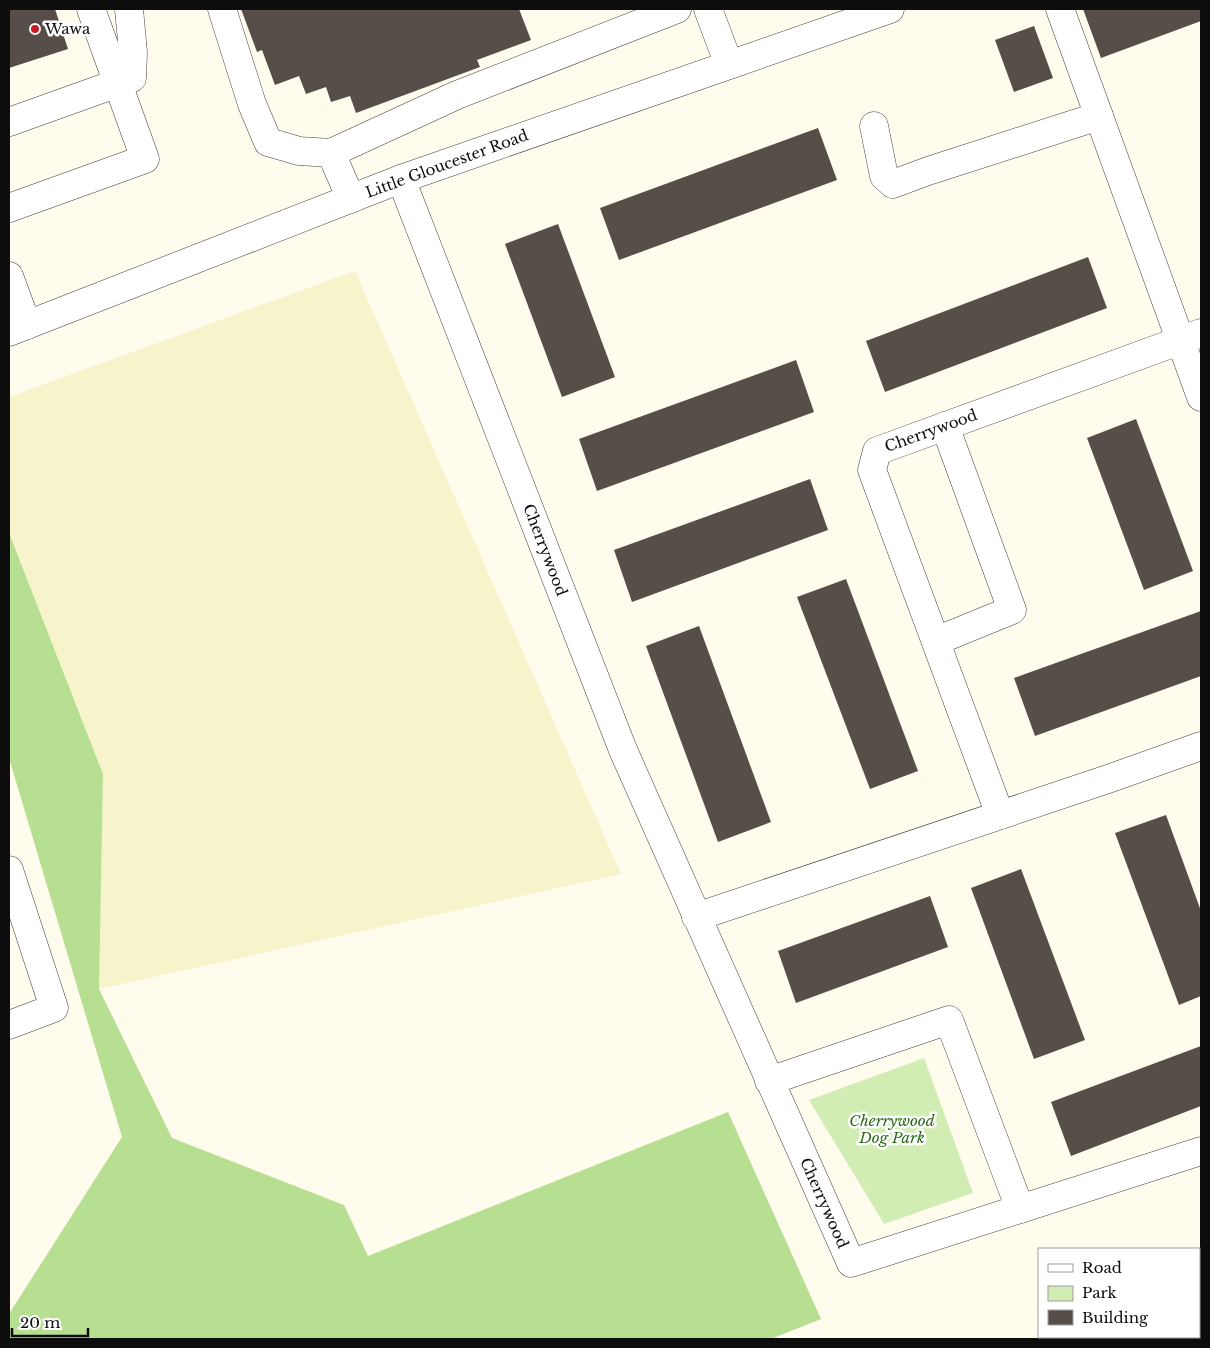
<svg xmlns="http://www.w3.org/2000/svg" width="1210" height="1348" font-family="'Libre Baskerville',serif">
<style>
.farmland{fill:#f7f3cb}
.green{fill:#d2edb3}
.forest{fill:#b6df91}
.building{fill:#574e49}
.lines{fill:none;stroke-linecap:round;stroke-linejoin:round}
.minor-casing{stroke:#404040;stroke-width:29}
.minor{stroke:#fff;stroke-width:28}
.poi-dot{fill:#c81a25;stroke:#fff;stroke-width:2}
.labels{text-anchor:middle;stroke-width:5;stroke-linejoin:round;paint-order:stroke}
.poi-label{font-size:15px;fill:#0d0d0d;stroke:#fff;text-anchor:start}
.street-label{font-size:15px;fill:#0d0d0d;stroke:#fff}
.park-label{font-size:15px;font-style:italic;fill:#2b6a18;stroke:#fff}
</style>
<rect width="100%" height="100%" fill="#fffbed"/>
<path class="farmland" d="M355 271 621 874 99 989 103 774 9 533V397Z"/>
<path class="green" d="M924 1058 973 1193 884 1224 809 1100Z"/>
<path class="forest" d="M9 533 103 774 99 989 172 1138 344 1205 368 1256 728 1112 821 1319 771 1339H9V1314L122 1137 9 758Z"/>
<g class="building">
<path d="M9 9H55L68 49 9 68Z"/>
<path d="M241 9H519L531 40 477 60 480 67 356 113 350 96 331 102 326 87 306 94 299 76 275 85 262 50 257 52Z"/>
<path d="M1083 9H1201V21L1101 58Z"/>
<path d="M1034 26 1053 78 1014 92 995 40Z"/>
<path d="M818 128 837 180 619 260 600 208Z"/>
<path d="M558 224 615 377 562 397 505 244Z"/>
<path d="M1088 257 1107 308 885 392 866 341Z"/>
<path d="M796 360 814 412 597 491 579 439Z"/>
<path d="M1136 419 1193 571 1144 590 1087 438Z"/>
<path d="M810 479 828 530 632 602 614 550Z"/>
<path d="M846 579 918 771 870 789 797 597Z"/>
<path d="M1201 611V676L1035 736 1014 678Z"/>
<path d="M699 626 771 822 718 842 646 646Z"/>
<path d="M1166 815 1201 911V996L1179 1005 1115 833Z"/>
<path d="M1021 869 1085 1040 1034 1059 971 888Z"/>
<path d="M930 896 948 947 796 1003 778 951Z"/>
<path d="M1201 1046V1106L1071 1156 1051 1102Z"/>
</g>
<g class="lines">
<g class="minor-casing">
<g id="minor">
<path d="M222 9 252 104 268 142 299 151 331 153 457 95 677 9"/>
<path d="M708 9 729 65"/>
<path d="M1060 9 1201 397"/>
<path d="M9 122 132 78 133 52 129 9"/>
<path d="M874 126 884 176 893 184 928 171 1099 116"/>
<path d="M331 153 351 199"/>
<path d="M401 179 623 750 851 1263 1201 1151"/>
<path d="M9 208 145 159 91 9"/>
<path d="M9 276 27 325"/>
<path d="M9 332 401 179 890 9"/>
<path d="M936 641 1012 610 945 426"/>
<path d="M1000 815 872 470 877 451 1201 333"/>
<path d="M9 870 54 1008 9 1025"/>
<path d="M696 917 1108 779 1201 746"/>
<path d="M769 1081 949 1020 1020 1209"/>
</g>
</g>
<use href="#minor" class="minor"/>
</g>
<circle class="poi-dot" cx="35" cy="29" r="5"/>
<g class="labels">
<g class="poi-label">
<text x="45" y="34">Wawa</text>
</g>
<g class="street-label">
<text transform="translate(447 164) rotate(-20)" y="5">Little Gloucester Road</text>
<text transform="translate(931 431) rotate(-20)" y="5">Cherrywood</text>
<text transform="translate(545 550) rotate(69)" y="5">Cherrywood</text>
<text transform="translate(824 1203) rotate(66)" y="5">Cherrywood</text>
</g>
<g class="park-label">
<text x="892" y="1126">Cherrywood<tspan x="892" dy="17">Dog Park</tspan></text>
</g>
</g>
<rect width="1210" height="1348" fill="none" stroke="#0d0d0d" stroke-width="20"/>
<rect x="1038" y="1248" width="162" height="90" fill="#ffffff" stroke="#9e9e9e"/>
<rect x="1048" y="1264" width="25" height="8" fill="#ffffff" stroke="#9e9e9e"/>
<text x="1082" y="1273" font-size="15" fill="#0d0d0d">Road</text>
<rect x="1048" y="1286" width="25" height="15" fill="#d2edb3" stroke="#9e9e9e"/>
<text x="1082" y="1298" font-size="15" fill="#0d0d0d">Park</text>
<rect x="1048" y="1310" width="25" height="15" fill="#574e49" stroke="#9e9e9e"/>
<text x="1082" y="1323" font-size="15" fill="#0d0d0d">Building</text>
<path d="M12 1328v8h76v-8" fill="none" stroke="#0d0d0d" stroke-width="2.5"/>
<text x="20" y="1328" font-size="15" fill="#0d0d0d" stroke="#ffffff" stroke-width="4" paint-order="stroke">20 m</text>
</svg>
